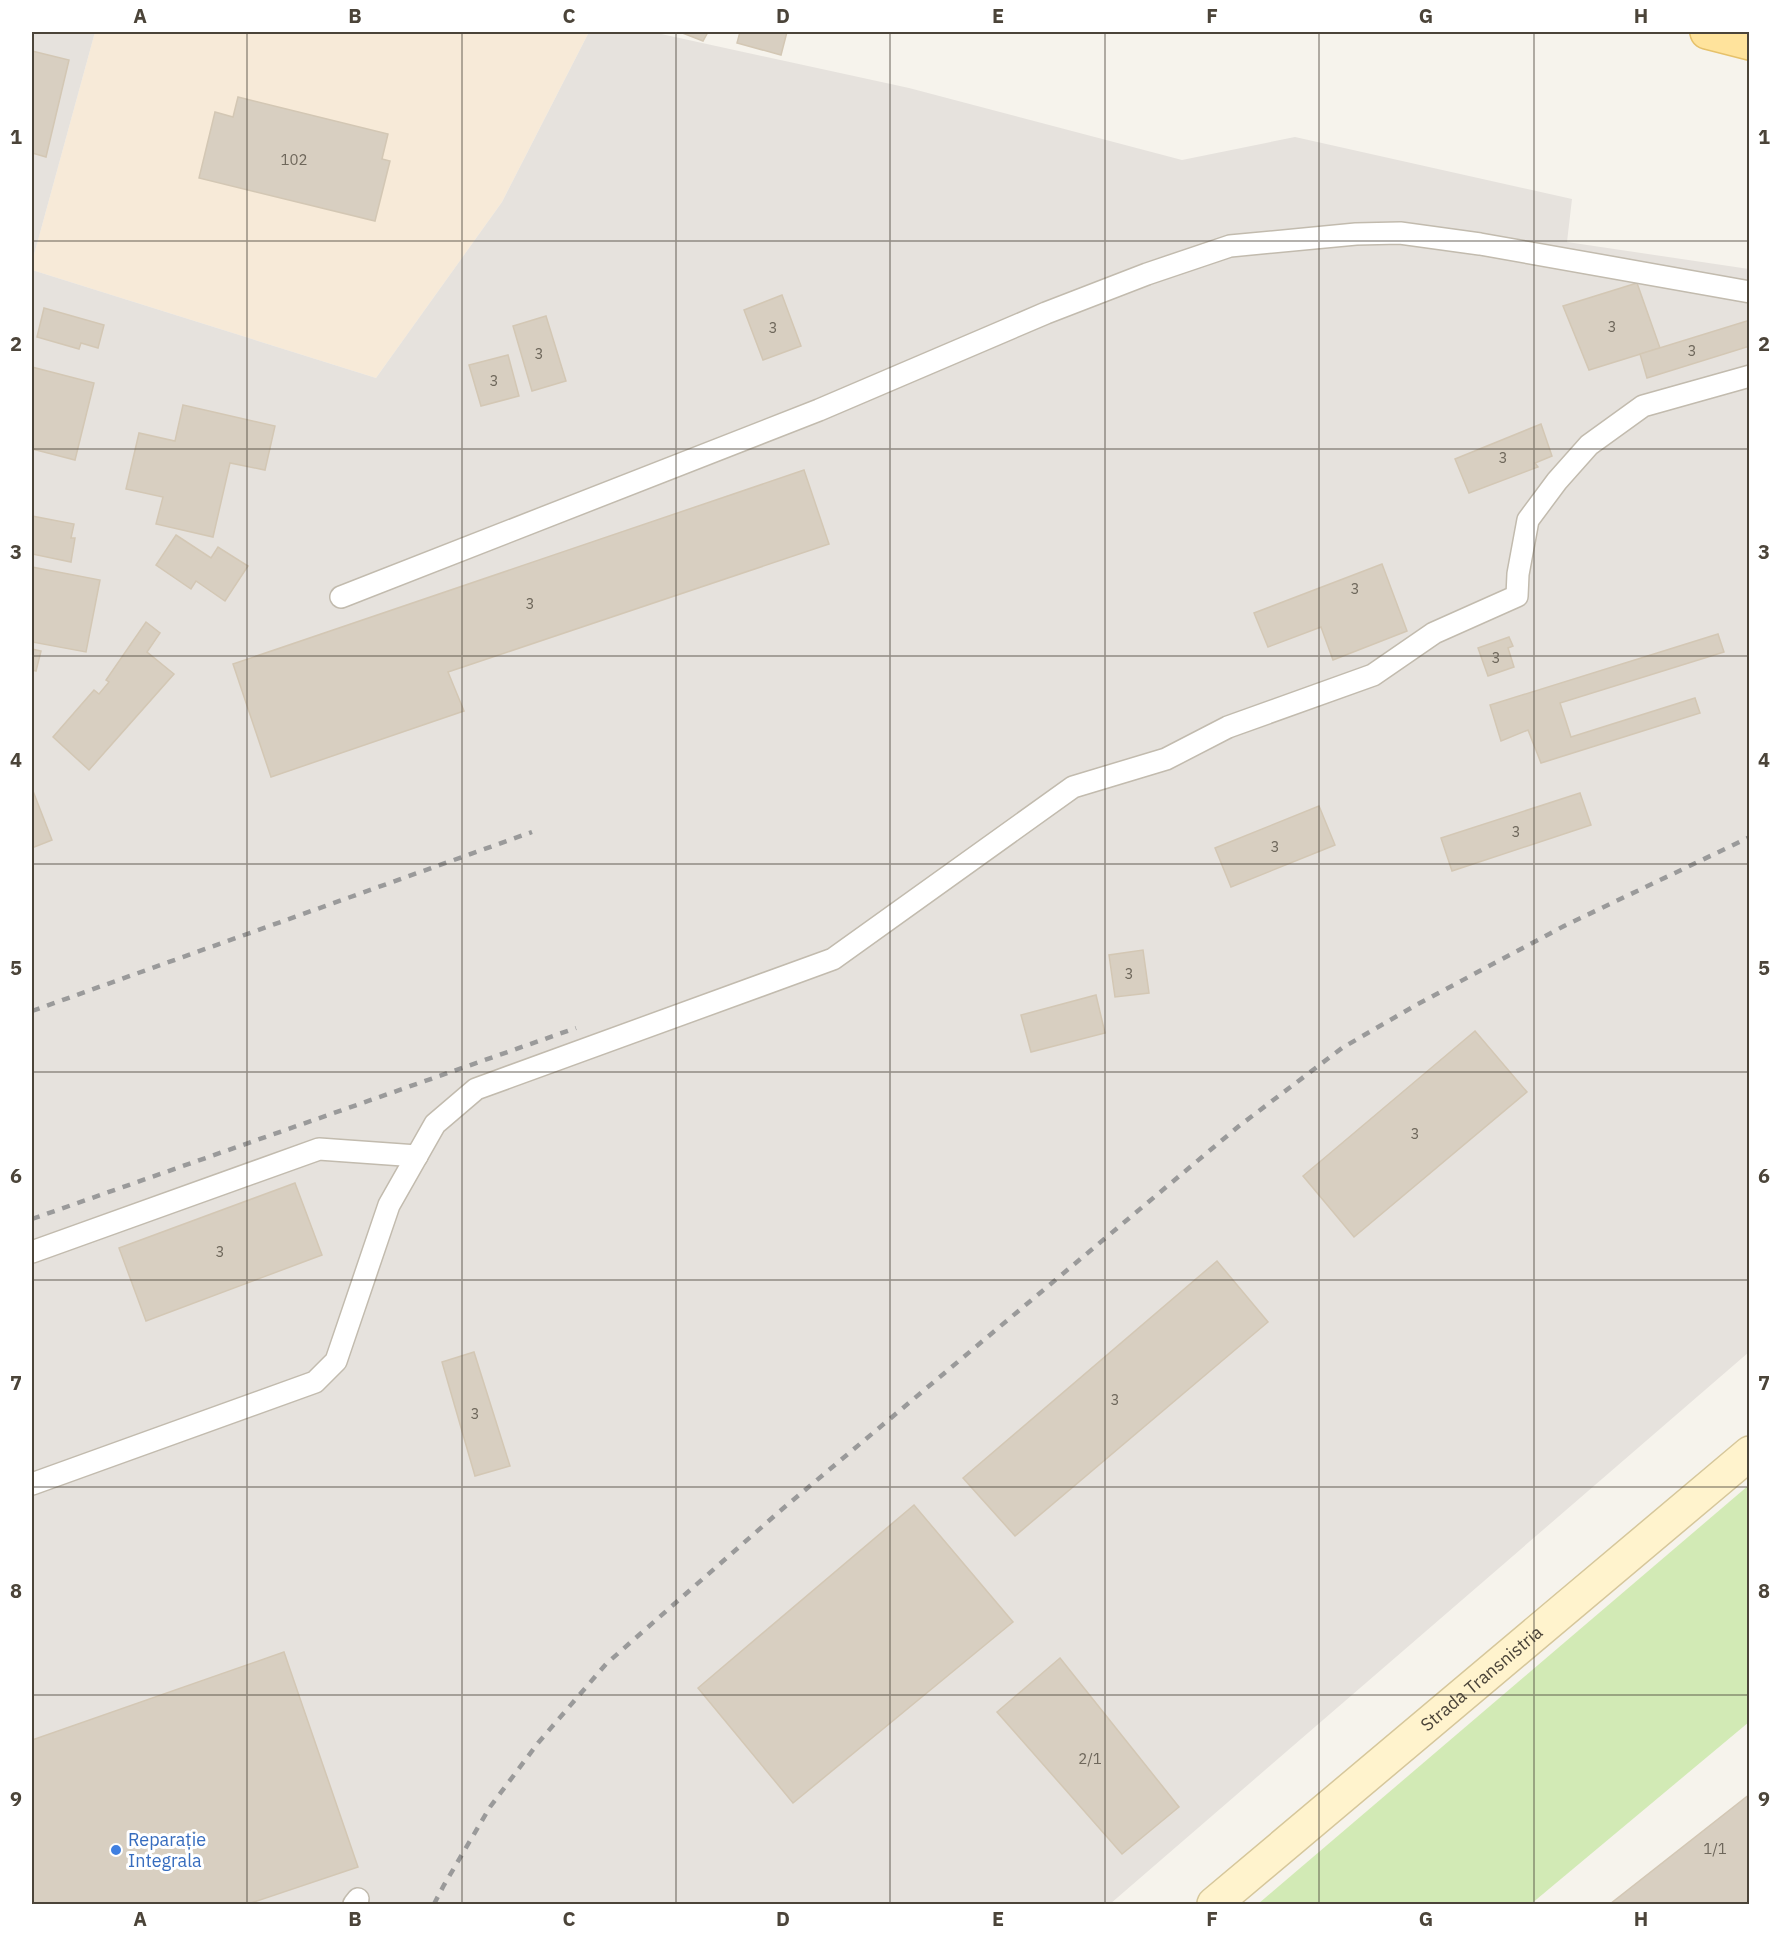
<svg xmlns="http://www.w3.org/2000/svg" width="1781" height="1936" font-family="'IBM Plex Sans',sans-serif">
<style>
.commercial{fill:#f7ead8}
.industrial{fill:#e6e2dd}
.green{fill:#d2eab5}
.building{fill:#d8cfc1;stroke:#d3c7b4;stroke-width:1.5}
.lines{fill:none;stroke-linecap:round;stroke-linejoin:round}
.lane-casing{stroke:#c2bbae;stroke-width:24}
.secondary-casing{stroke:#d6c79b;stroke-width:36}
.primary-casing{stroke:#e6c16a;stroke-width:36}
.lane{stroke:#fff;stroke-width:21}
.secondary{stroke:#fff3cd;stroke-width:33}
.primary{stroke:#ffe39c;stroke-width:33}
.rail{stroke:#9a9a9a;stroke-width:4.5;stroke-dasharray:8 8;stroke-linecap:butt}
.grid{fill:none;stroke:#4b4439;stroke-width:1.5;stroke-opacity:0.55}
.shop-dot{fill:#3f7fe0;stroke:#fff;stroke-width:2}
.labels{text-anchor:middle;stroke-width:6;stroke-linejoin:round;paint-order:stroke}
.number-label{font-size:15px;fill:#6e675b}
.street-label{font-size:18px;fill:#4b4439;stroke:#fff}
.shop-label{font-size:18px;fill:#366cbe;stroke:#fff;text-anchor:start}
.neatline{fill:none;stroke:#4b4439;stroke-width:2}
.grid-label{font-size:20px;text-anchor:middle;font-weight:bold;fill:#4b4439}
</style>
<rect width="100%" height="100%" fill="#f6f3ec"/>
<path class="commercial" d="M95 32H589L502 202 376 378 32 270V262Z"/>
<g class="industrial">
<path d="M32 32H95L32 262Z"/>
<path d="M589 32H652L909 88 1182 160 1295 137 1572 199 1567 242 1749 269V1352L1110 1904H32V270L376 378 502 202Z"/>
</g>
<path class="green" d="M1749 1485V1722L1531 1904H1258Z"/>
<g class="building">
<path d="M680 32H708L703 41Z"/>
<path d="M740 32H787L781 55 737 43Z"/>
<path d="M32 51 69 60 46 157 32 153Z"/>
<path d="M238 97 388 134 382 159 390 161 375 221 199 178 215 112 233 117Z"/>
<path d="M1637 283 1660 348 1589 370 1563 306Z"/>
<path d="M782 295 801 346 763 360 744 310Z"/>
<path d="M44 308 104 325 98 348 81 343 79 349 37 337Z"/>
<path d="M546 316 566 381 532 391 513 326Z"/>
<path d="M1750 320V346L1647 378 1640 354Z"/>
<path d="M508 355 519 396 481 406 469 365Z"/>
<path d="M32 367 94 383 75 460 32 449Z"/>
<path d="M183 405 275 426 265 470 230 463 213 537 156 524 163 497 126 489 139 433 175 441Z"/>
<path d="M1541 424 1552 456 1535 463 1538 467 1469 493 1455 459Z"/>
<path d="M804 470 829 544 448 672 464 711 271 777 233 664Z"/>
<path d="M32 516 74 524 71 538H75L71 562 32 554Z"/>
<path d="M176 535 211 558 218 547 248 566 225 601 196 581 191 589 156 565Z"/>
<path d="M1382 564 1407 631 1333 660 1321 627 1268 647 1254 613Z"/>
<path d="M32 567 100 580 86 652 32 642Z"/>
<path d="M146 622 160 633 147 652 174 674 89 770 53 737 94 690 99 694 109 682 106 680Z"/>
<path d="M1718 634 1724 652 1560 703 1571 737 1695 698 1700 713 1541 763 1528 730 1501 741 1490 705Z"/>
<path d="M1509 637 1513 646 1508 648 1514 667 1488 676 1478 648Z"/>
<path d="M32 649 41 651 36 671 32 670Z"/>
<path d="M32 791H33L52 840 32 848Z"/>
<path d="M1580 793 1591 825 1452 871 1441 838Z"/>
<path d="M1319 806 1335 845 1231 887 1215 848Z"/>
<path d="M1143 950 1149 993 1115 997 1109 955Z"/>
<path d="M1096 995 1105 1033 1031 1052 1021 1015Z"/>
<path d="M1475 1031 1527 1092 1354 1237 1303 1176Z"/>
<path d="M295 1183 322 1255 146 1321 119 1248Z"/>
<path d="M1217 1261 1268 1322 1015 1536 963 1478Z"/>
<path d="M474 1352 510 1466 475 1476 442 1362Z"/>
<path d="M914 1505 1013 1622 793 1803 698 1688Z"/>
<path d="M284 1652 358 1867 248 1904H32V1740Z"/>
<path d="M1060 1658 1179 1807 1122 1854 997 1712Z"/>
<path d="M1750 1794V1904H1610Z"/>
</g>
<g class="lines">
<g class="lane-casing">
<g id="lane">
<path d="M341 597 819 410 1046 313 1147 274 1230 246 1356 234 1400 233 1480 244 1750 292"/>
<path d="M32 1252 319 1149 417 1156"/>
<path d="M32 1484 315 1382 336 1361 389 1205 435 1124 476 1089 833 959 1073 787 1166 759 1228 727 1373 675 1434 633 1517 596 1518 574 1528 520 1557 481 1589 445 1643 406 1750 376"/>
<path d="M354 1904 358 1899"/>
</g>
</g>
<g class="secondary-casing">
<g id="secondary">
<path id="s1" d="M1214 1904 1750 1453"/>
</g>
</g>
<g class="primary-casing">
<path id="primary" d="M1707 32 1750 43"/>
</g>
<use href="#lane" class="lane"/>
<use href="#secondary" class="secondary"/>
<use href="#primary" class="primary"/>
<g class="rail">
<path d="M32 1011 532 832"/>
<path d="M32 1219 576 1028"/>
<path d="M434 1904 444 1885 490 1807 538 1743 606 1664 780 1511 1239 1126 1342 1048 1416 1005 1564 926 1750 837"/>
</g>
</g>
<path class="grid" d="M247 32V1904M462 32V1904M676 32V1904M890 32V1904M1105 32V1904M1319 32V1904M1534 32V1904M32 241H1750M32 449H1750M32 656H1750M32 864H1750M32 1072H1750M32 1280H1750M32 1487H1750M32 1695H1750"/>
<circle class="shop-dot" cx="116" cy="1850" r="6"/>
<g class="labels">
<g class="number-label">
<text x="294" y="165">102</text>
<text x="1612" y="332">3</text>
<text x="773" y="333">3</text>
<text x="1692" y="356">3</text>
<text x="539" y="359">3</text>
<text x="494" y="386">3</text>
<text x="1503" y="463">3</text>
<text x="1355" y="594">3</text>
<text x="530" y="609">3</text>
<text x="1496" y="663">3</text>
<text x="1516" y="837">3</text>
<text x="1275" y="852">3</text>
<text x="1129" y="979">3</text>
<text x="1415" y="1139">3</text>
<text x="220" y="1257">3</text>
<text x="1115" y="1405">3</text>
<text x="475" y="1419">3</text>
<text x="1090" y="1764">2/1</text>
<text x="1715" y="1854">1/1</text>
</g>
<g class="street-label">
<text dy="6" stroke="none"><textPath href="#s1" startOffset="350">Strada Transnistria</textPath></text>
</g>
<g class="shop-label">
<text x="128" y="1846">Reparație<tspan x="128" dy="21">Integrala</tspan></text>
</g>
</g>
<rect width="1781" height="1936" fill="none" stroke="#ffffff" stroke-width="66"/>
<rect x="33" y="33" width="1715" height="1870" class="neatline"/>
<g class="grid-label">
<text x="140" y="23">A</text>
<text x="355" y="23">B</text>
<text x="569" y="23">C</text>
<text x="783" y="23">D</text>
<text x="998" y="23">E</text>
<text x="1212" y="23">F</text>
<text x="1426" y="23">G</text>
<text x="1641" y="23">H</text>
<text x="16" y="144">1</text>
<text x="1764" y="144">1</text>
<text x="16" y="351">2</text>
<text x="1764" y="351">2</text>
<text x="16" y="559">3</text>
<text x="1764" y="559">3</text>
<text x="16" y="767">4</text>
<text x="1764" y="767">4</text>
<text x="16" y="975">5</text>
<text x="1764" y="975">5</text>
<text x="16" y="1183">6</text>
<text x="1764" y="1183">6</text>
<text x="16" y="1390">7</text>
<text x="1764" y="1390">7</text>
<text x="16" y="1598">8</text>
<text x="1764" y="1598">8</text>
<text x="16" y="1806">9</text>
<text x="1764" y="1806">9</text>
<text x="140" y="1926">A</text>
<text x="355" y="1926">B</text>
<text x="569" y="1926">C</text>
<text x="783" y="1926">D</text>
<text x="998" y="1926">E</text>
<text x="1212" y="1926">F</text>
<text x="1426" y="1926">G</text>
<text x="1641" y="1926">H</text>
</g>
</svg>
